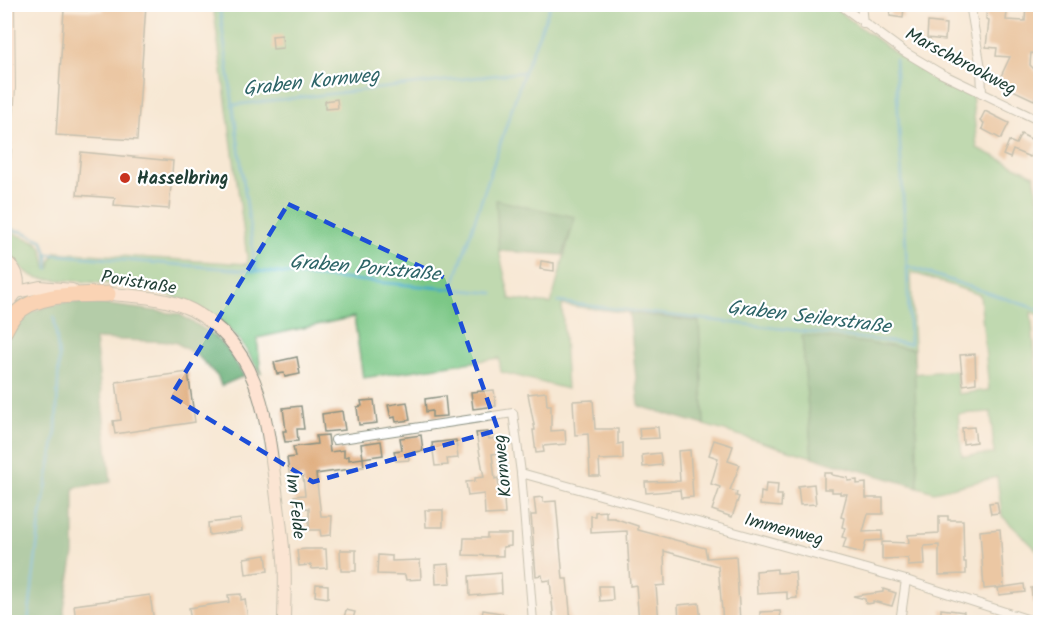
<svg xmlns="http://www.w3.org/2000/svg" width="1045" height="627" font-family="Kalam,sans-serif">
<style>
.green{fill:#7bc786;stroke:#4d825d;stroke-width:1.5;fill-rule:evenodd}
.forest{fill:#64ac73;stroke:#427454;stroke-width:1.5}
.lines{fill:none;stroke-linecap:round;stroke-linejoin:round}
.stream{stroke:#46abc6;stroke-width:3}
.building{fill:#dba069}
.street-casing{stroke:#8b9284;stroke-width:10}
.secondary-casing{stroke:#8b9284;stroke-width:14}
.highway-casing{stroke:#8b9284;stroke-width:17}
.street{stroke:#fff;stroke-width:8}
.secondary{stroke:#fee3d2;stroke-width:12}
.highway{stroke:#fcba8e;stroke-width:15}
.marked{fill:none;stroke:#1d4ed8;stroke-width:4.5;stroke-dasharray:12 8;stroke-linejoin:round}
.poi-dot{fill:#c8321e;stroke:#fff;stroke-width:2}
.labels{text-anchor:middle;stroke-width:4.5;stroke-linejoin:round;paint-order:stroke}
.street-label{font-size:18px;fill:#1f3d34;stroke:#fff}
.poi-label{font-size:18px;font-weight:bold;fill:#1f3d34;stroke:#fff;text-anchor:start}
.water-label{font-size:20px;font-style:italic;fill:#2d6467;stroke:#fff}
</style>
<rect width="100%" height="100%" fill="#fff"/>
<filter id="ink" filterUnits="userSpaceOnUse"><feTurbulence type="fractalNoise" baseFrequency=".0167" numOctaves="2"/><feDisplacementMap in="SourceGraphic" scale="12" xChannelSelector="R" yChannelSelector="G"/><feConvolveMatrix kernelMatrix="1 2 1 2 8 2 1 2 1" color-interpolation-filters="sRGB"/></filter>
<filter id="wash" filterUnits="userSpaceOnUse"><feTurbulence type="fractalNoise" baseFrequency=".008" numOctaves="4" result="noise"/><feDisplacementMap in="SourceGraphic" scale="24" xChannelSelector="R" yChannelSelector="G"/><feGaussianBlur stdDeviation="1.35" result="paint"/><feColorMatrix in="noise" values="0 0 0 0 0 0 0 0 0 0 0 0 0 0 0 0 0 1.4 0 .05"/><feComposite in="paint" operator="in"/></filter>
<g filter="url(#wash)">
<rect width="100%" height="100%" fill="#f7e8d4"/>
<path class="green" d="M213 5H830L898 55 937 77 972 93 977 148 1034 175 1040 209V315L1031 312 1040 412V553L1002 516 997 477 934 492 918 487 914 374 956 370 958 394 989 390 980 295 911 272 914 349 802 335 812 457 704 425 699 321 562 305 567 389 501 372 499 358 363 378 354 317 257 338 261 374C253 362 246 347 236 336 185 281 105 285 37 278 22 271 6 255 6 238L13 233C39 244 42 238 46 268H50L51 261 56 252 248 264ZM497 201 575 217 551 304 510 299 499 251ZM991 412 994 454 962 456 958 414Z"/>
<g class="forest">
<path d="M496 200 575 217 563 255 499 251Z"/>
<path d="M65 302H86L179 314 211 333 228 350 244 376 221 386 218 377 198 356 175 342 95 339 111 482 74 488V554L64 609 65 622H5L4 347C15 315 34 308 65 302Z"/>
<path d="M629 313 699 322 704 425 639 406Z"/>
<path d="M802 335 914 349 918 487 812 457Z"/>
</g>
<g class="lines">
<g class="stream">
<path d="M219 4 256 271"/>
<path d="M895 59 907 266"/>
<path d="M232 105 524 72"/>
<path d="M4 228 24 232 43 241 48 258V269"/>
<path d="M47 254 256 271 452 289 524 72 551 4"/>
<path d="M452 289 493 293"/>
<path d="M558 302 910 344 907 266 1040 310"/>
<path d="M28 622 40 521 56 431 59 358 54 317"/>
</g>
</g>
<g id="blocks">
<g class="building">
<path d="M104 4H146L137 140 56 135 64 10 103 11Z"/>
<path d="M987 4H1008L1006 20 1025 21 1026 4H1041V54L1031 53 1030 65 1039 74 1040 87 1034 100 1002 85 1005 80 1000 78 1010 57 996 56 997 48 986 47 989 20 986 19Z"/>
<path d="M891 5 904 6 903 18 890 16Z"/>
<path d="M928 22 946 24 945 40 927 38Z"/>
<path d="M282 35 283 48 273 49 272 36Z"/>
<path d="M337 99 338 108 325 109V101Z"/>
<path d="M985 111 1009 123 1001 139 982 129 984 123 980 121Z"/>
<path d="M1021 134 1037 142 1030 157 1013 150 1010 158 1003 155 1009 141 1016 144Z"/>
<path d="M81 152 173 161 169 209 114 205 115 198 77 195Z"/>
<path d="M541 261 554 263V271L540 269Z"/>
<path d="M975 354 976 383 963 385 960 355Z"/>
<path d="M297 357 300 374 285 377 284 373 277 374 274 362Z"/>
<path d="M188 372 195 422 115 434 113 421 121 420 116 382Z"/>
<path d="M494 390 496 406 473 409 471 392Z"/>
<path d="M546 392 547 405H551V431L565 430 566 444 543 446 544 452 536 453 533 430H535L528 394Z"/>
<path d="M445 396 447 416 432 417V411L426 412 425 399Z"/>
<path d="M374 400 377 423 359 425 357 407 362 406 361 401Z"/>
<path d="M593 400 595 429H618V444L623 443V459L599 460 600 476H590L588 434 575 435 573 401Z"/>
<path d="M407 402 410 420 396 422 395 417 391 418 388 405Z"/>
<path d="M301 406 304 429H297L298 441 285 442 283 431H286L283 408Z"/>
<path d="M342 411 345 430 324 432 322 414Z"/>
<path d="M658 427 659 438 640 439 639 428Z"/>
<path d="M974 427 976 442 963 444 962 428Z"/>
<path d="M488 432 489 439 498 438 500 453 492 454 495 479 498 478 500 499H504L505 514 485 515 484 494 468 496 466 482 475 481V478L484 477 476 433Z"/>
<path d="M328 435 330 452 344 450V457L349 456V460L363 458 364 467 316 474 321 516H332L331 535 321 536 320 530H309V508L295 509 294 496 305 495 303 477 290 479 287 458 295 457 293 447 317 444 316 436Z"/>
<path d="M421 435 423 451 408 453 409 460 396 461 394 451 402 450 400 438Z"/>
<path d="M456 440 458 458 447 459 448 465 435 466 432 443Z"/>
<path d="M714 440 733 446 728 461 740 465 730 490 737 492 736 496 739 497 732 517 712 510 720 487 711 484 717 463 718 458 709 455Z"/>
<path d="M381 441 383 455 363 458 361 444Z"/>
<path d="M690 450 693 497 681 498 680 490 646 493 645 482 680 481 678 451Z"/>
<path d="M660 453 662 465 643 467 642 455Z"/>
<path d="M824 473H832V475L848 478V481L857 480V484L866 483V498H883V514H868L863 532 882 531V540L866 541 863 553 843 548 846 538 842 537 845 528 842 527 844 518 841 517 847 494H840V492H832V489H824Z"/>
<path d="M766 483 778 484 777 495H782L781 507 760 505 761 492 765 493Z"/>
<path d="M814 484 816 504 800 505 798 486Z"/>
<path d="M543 497V502L556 501 563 579H567L571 622H554L550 580 543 581 542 575 536 576 531 515H536L534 498Z"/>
<path d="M997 502 999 513 991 514 989 503Z"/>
<path d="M425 510H443V527H426Z"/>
<path d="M606 511V518H614L638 526V530L705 548 707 558 736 556 740 622H723L718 566 664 551 665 585 656 586 659 622H639L636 585 630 586 627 531 591 533V516H595V512Z"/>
<path d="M939 516H948V520H963L964 562H966V574L939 575V545L924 546 925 565 908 566V558L882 559V542L909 543 908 535 939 533Z"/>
<path d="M241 519 242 531 209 535 208 523Z"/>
<path d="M1000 529 1004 587 984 589 980 531Z"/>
<path d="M487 534H511V546L503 547V556L463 555 464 538H487Z"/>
<path d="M306 549H326L327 568 312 569 311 565 299 566 297 550Z"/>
<path d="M340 550H356V571H341Z"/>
<path d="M266 555 268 571 246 574 244 558Z"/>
<path d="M378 555 392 556V561L420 560 421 579 406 580 405 575 377 574Z"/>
<path d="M449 564 451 583 436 584 435 565Z"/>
<path d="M777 569V573L795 572 797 598 787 599V592L757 594 756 571Z"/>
<path d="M501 573 502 593 470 596 469 576Z"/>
<path d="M316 584 328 585V598L315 596Z"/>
<path d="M1024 584 1025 592 999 595 998 588Z"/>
<path d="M599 586H612L613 600 600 601Z"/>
<path d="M1041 587V603L1033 604 1031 588Z"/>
<path d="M883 589 896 593 892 606 873 601V603L866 604 865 599 853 596 883 592Z"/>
<path d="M241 594V600L245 599 248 619 222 622H191L189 608 229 602 228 595Z"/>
<path d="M150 595 154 622H76L74 605Z"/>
<path d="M699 603 701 622H679L678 605Z"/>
<path d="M941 609 964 612V622H941Z"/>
<path d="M346 610 355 612 352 622H343Z"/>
<path d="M483 610 506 614 505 622H481Z"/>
<path d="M780 611 781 622H760V612Z"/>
</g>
</g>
</g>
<g filter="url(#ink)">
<use href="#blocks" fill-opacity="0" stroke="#8b9284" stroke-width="1.5"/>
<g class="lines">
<g class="street-casing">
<g id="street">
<path d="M839 4 903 51 940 73 1040 121"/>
<path d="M861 4 863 23"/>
<path d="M970 4 981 68 982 93"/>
<path d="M335 440 513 413 521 473 533 622"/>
<path d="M521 473 906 580 1036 622"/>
<path d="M900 622 906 580"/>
</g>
</g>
<g class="secondary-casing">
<g id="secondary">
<path d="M4 160 9 88 8 4"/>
<path d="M4 260C22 271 23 294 4 304"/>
<path d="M17 292 40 287 72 290"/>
<path d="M99 293C129 296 164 296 192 310 259 346 266 415 275 482 278 508 282 533 284 559 286 580 284 601 284 622"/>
</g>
</g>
<g class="highway-casing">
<path id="highway" d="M4 332C8 326 10 319 15 315 36 292 79 295 108 294"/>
</g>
<use href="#street" class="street"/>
<use href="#secondary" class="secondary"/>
<use href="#highway" class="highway"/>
</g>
</g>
<path d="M0 0H1045V627H0ZM288 204 445 278 498 430 313 482 171 396Z" fill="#f7e8d4" fill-opacity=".55" fill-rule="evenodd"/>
<path class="marked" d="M288 204 445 278 498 430 313 482 171 396Z"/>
<circle class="poi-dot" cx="125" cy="178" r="6"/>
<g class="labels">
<g class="street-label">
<text transform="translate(961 61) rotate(28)" y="6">Marschbrookweg</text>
<text transform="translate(139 282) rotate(9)" y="6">Poristraße</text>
<text transform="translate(502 466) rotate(-96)" y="6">Kornweg</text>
<text transform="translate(296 506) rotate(83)" y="6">Im Felde</text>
<text transform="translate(784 529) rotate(15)" y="6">Immenweg</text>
</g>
<g class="poi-label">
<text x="137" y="184">Hasselbring</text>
</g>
<g class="water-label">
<text transform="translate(311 81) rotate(-6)" y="7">Graben Kornweg</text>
<text transform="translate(365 267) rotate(5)" y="7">Graben Poristraße</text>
<text transform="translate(809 316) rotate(7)" y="7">Graben Seilerstraße</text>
</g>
</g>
<rect width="1045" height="627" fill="none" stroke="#fff" stroke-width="24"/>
</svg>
